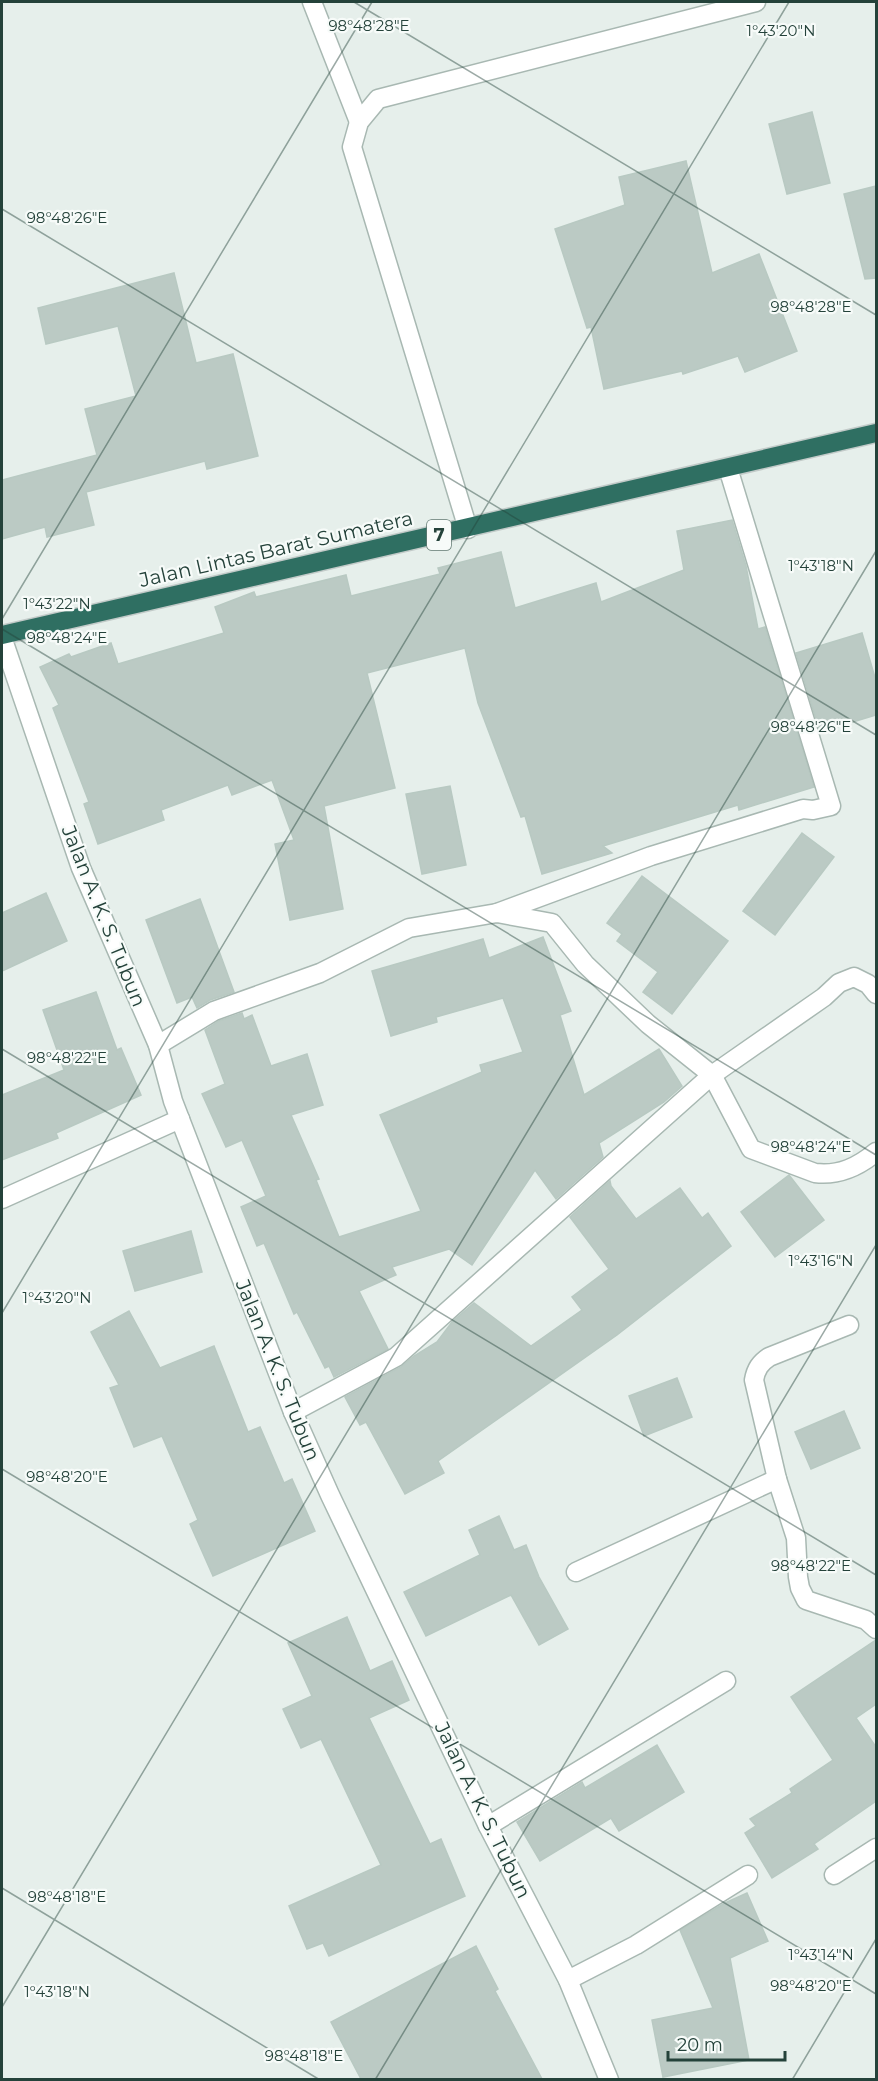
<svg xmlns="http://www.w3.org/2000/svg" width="878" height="2081" font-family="Montserrat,sans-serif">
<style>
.building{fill:#bbcac4;stroke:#b8c9c2;stroke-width:1.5}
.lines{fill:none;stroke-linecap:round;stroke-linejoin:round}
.lane-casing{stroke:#a8b8b2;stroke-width:21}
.street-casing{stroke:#a8b8b2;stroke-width:21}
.highway-casing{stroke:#c2cac8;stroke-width:21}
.lane{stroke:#fff;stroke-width:18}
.street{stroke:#fff;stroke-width:18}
.highway{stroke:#2f6f62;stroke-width:18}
.ticks{fill:none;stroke:#24423a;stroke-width:1.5;stroke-opacity:0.45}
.labels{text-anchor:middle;stroke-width:4.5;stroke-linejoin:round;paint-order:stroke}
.shield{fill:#f7fbf9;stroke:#637a73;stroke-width:1.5}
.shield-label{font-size:18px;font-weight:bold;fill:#24423a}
.street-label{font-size:20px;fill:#24423a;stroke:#f7fbf9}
.ticks-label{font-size:15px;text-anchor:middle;fill:#24423a;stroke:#f7fbf9;stroke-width:4.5;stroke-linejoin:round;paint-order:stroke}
</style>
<rect width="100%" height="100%" fill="#e6efeb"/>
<g class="building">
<path d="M812 112 830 183 787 194 769 124Z"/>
<path d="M686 161 712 273 759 254 797 351 745 372 738 356 683 374 682 371 604 389 591 327 587 328 555 229 625 205 619 177Z"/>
<path d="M876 186V278L865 279 844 194Z"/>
<path d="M174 273 196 363 233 354 258 456 207 469 205 461 86 492 94 525 47 537 45 527 2 539V480L97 455 85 409 136 396 118 326 46 344 38 308Z"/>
<path d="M732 520 746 566 758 629 765 627 814 787 739 810 738 805 603 846 612 853 542 874 525 816 521 817 478 703 465 648 367 673 395 788 324 806 343 909 290 920 275 844 294 840 272 780 232 795 228 785 161 810 164 820 98 844 84 804 89 802 53 708 59 705 40 667 69 654 71 657 111 643 118 664 224 633 215 607 254 592 256 597 346 575 351 596 440 574 438 568 501 552 515 608 596 583 601 602 684 570 677 531Z"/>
<path d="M862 633 876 681V715L820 732 796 653Z"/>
<path d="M450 786 466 865 422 874 406 794Z"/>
<path d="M802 833 834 857 775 935 743 911Z"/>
<path d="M642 876 728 941 672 1014 643 992 658 972 617 941 622 934 607 923Z"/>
<path d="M46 893 67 941 2 971V913Z"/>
<path d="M200 899 234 992 210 1000 197 1008 192 997 177 1003 146 920Z"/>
<path d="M543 937 571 1011 560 1015 584 1095 659 1049 682 1086 664 1102 599 1143 603 1157 556 1199 535 1170 472 1265 449 1249 392 1267 396 1275 359 1291 388 1349 334 1377 329 1366 325 1368 297 1312 294 1314 264 1243 257 1246 241 1207 266 1196 242 1140 226 1147 202 1094 225 1084 205 1030 219 1021 242 1013 244 1019 252 1015 271 1066 307 1054 323 1105 291 1115 319 1179 316 1180 339 1237 421 1211 380 1115 482 1072 480 1065 523 1052 503 998 436 1017 437 1022 391 1036 372 971 483 939 489 958Z"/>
<path d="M96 992 117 1050 121 1048 141 1095 56 1133 58 1138 2 1160V1095L64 1070 43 1010Z"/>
<path d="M789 1175 824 1220 775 1257 741 1212Z"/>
<path d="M610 1181 611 1186 636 1219 680 1188 702 1218 708 1213 731 1246 617 1335 438 1461 444 1473 405 1494 366 1422 360 1425 345 1397 401 1367 414 1356 437 1342 452 1322 474 1303 531 1346 582 1310 572 1297 609 1269 570 1217Z"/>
<path d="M191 1231 202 1272 135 1291 123 1251Z"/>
<path d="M129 1311 160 1368 214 1346 248 1432 260 1427 284 1483 292 1479 315 1531 213 1576 190 1524 198 1520 162 1436 134 1447 110 1388 119 1385 91 1332Z"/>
<path d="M677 1378 692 1417 644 1436 629 1396Z"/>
<path d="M844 1411 860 1448 811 1469 795 1432Z"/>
<path d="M499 1516 514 1550 526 1545 539 1577 568 1629 539 1645 511 1595 426 1636 404 1592 480 1555 469 1530Z"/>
<path d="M347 1617 370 1671 392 1661 409 1700 369 1718 430 1844 441 1839 465 1896 329 1956 323 1943 307 1949 289 1906 381 1865 321 1739 301 1748 283 1709 312 1696 288 1643Z"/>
<path d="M876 1640V1704L856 1718 876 1747V1801L814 1844 818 1849 772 1878 745 1833 756 1826 750 1819 792 1793 790 1789 833 1760 791 1697Z"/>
<path d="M657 1745 684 1792 619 1831 611 1818 540 1861 517 1822 582 1782 585 1788Z"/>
<path d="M747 1893 768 1941 730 1958 749 2060 663 2077 652 2020 713 2008 680 1930 725 1903Z"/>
<path d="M476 1946 498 1989 495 1991 542 2079H361L331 2022Z"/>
</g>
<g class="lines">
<g class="lane-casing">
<path id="lane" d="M568 1980 636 1945 748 1875"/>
</g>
<g class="street-casing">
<g id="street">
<path d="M312 2 359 122"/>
<path d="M468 529 352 147 359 122 378 99 756 2"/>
<path d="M2 637 81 868 158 1045 173 1101 293 1412 330 1495 488 1826 568 1980 609 2080"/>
<path d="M497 913 651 856 803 809 813 810 831 806 728 468"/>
<path d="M158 1045 214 1011 320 973 409 928 497 913 552 923 585 964 648 1024 712 1075 751 1149 815 1173C839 1176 858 1167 876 1152"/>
<path d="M2 1199 180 1119"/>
<path d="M849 1325 769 1357C760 1363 756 1369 754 1380L777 1479 796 1538 798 1577 800 1588 806 1600 866 1620 876 1629"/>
<path d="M293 1412 396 1357 712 1075 824 997 839 983 854 977 868 984 876 994"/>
<path d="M576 1572 777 1479"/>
<path d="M488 1826 726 1681"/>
<path d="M834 1875 876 1848"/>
</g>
</g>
<g class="highway-casing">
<path id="highway" d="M2 635 876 433"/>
</g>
<use href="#lane" class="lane"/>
<use href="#street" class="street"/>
<use href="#highway" class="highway"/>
</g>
<path class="ticks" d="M354 2 876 315M2 209 876 735M2 619 372 2M2 629 876 1155M2 1049 876 1575M2 1313 789 2M2 1469 876 1994M2 1888 320 2080M2 2007 876 551M375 2080 876 1245M792 2080 876 1939"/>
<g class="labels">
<rect class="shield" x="427" y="520" width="24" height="30" rx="4.5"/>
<g class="shield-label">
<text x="439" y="541">7</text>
</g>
<g class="street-label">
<text transform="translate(276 549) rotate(-13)" y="7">Jalan Lintas Barat Sumatera</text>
<text transform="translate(104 916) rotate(68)" y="7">Jalan A. K. S. Tubun</text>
<text transform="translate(278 1370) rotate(68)" y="7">Jalan A. K. S. Tubun</text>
<text transform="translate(483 1810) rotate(64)" y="7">Jalan A. K. S. Tubun</text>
</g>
</g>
<g class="ticks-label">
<text x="369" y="31">98°48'28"E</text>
<text x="781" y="36">1°43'20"N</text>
<text x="67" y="223">98°48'26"E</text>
<text x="811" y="312">98°48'28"E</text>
<text x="821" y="571">1°43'18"N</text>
<text x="57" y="609">1°43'22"N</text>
<text x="67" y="643">98°48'24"E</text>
<text x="811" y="732">98°48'26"E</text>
<text x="67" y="1063">98°48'22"E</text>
<text x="811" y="1152">98°48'24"E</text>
<text x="821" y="1266">1°43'16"N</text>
<text x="57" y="1303">1°43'20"N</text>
<text x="67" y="1482">98°48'20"E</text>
<text x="811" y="1571">98°48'22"E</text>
<text x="67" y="1902">98°48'18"E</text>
<text x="821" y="1960">1°43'14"N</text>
<text x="811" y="1991">98°48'20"E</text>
<text x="57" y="1997">1°43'18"N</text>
<text x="304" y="2061">98°48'18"E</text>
</g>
<rect width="878" height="2081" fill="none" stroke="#24423a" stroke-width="6"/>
<path d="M668 2051v9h117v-9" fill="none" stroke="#24423a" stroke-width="3"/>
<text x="677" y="2051" font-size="18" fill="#24423a" stroke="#f7fbf9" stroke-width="4.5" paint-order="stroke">20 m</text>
</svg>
